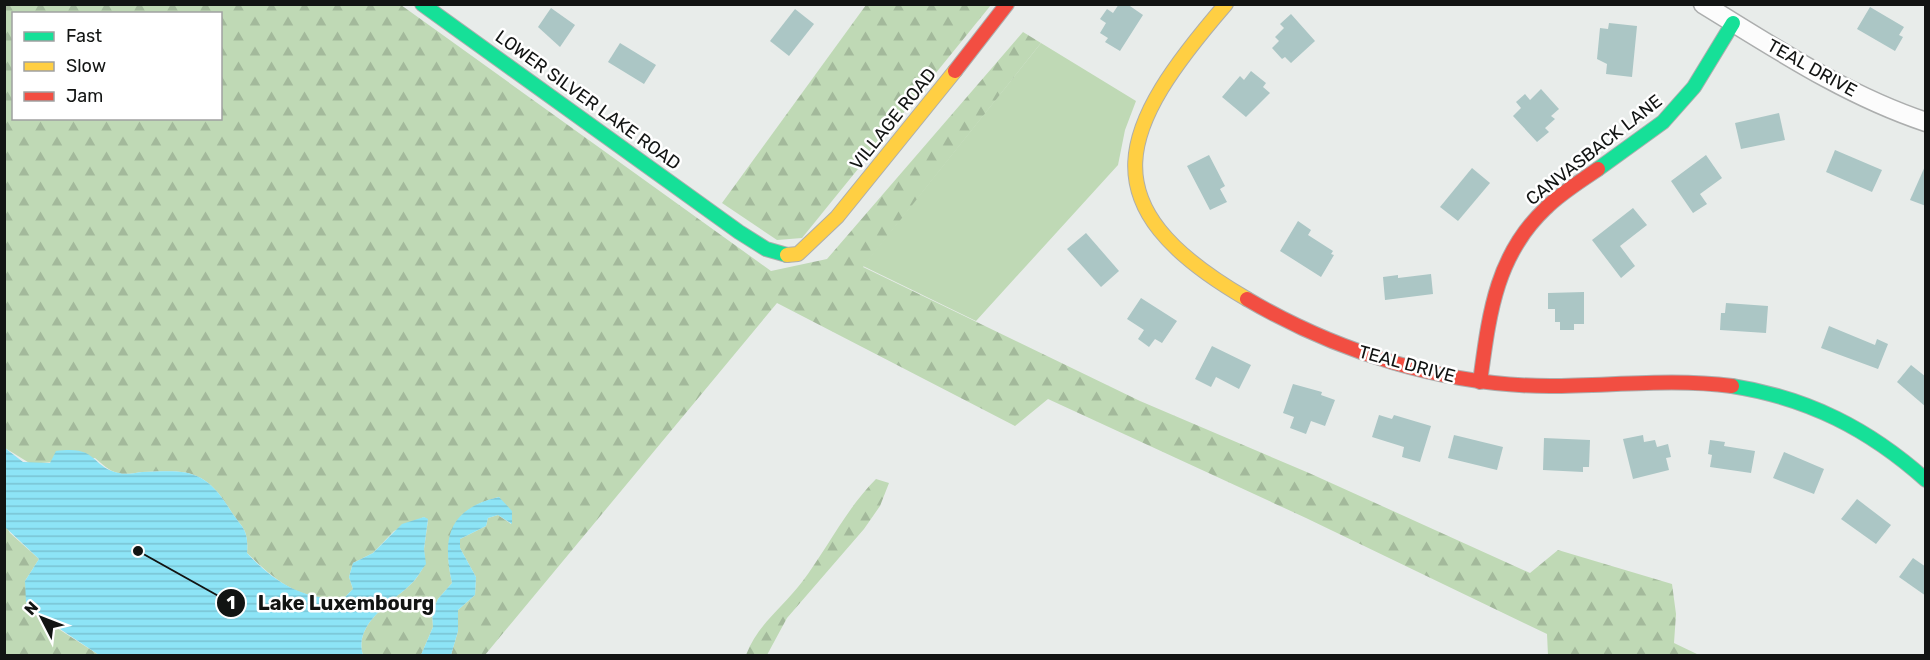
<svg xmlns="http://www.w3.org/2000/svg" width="1930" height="660" font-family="Rubik,sans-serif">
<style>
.green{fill:#bfd9b5}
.forest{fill:url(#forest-firs);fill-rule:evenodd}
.water{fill:url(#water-rules)}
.building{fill:#abc6c5}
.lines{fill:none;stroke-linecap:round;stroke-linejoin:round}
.street-casing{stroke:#acaeae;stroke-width:21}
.fast-casing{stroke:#acaeae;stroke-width:16}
.slow-casing{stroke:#acaeae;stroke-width:16}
.jam-casing{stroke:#acaeae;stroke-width:16}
.street{stroke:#fcfcfc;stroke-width:18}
.fast{stroke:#16e098;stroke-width:14}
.slow{stroke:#ffcf43;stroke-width:14}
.jam{stroke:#f24e42;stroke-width:14}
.labels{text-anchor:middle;stroke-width:5;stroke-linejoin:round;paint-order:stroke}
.street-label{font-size:18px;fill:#121413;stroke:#fff}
.leader{fill:none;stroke:#121413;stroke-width:2}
.callout-dot{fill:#121413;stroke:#fff;stroke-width:2}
.mark-label{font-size:18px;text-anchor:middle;font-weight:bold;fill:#fff}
.callout-label{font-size:20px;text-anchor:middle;font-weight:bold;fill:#121413;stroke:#fff;stroke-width:5;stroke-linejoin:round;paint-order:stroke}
</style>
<defs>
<pattern id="forest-firs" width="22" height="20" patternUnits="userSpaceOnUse" patternTransform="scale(1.5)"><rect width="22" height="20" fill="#bfd9b5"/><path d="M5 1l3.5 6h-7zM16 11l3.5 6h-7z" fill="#a3b99b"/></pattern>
<pattern id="water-rules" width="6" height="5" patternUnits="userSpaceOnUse" patternTransform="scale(1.5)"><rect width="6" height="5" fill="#8de4f6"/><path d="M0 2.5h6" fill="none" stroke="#79c3d2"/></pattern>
</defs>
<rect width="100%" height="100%" fill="#e8ecea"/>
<path class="green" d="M1041 43 1136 101 1125 130 1118 165 976 321 863 266Z"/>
<g class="forest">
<path d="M4 5H401L771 271 827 259 1023 32 1041 43 863 267 1140 401 1309 473 1530 573 1558 550 1672 584 1676 614 1674 643 1699 655H1548L1547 634 1306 518 1048 399 1015 426 777 303 485 655H451L458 631V610L475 595 476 577 460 548V539L486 526 488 518 498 515 511 524 512 514 499 497C450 509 442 538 452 583L438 599 432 612 433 627 421 655H363C353 623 393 602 411 584 417 579 421 571 425 564L424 549 428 520 424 517 394 531 373 553 353 563 349 577 353 589 344 598C300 601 277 582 247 553 249 527 241 528 229 508 204 468 186 470 142 472 135 473 125 475 118 473 109 471 102 464 95 458L31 464 5 448ZM14 14H220V118H14Z"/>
<path d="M866 5H991L802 238 777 240 722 203Z"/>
<path d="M876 479 889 483 880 506 864 529 787 618 767 655H746C758 624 783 607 802 582 827 549 846 509 876 479Z"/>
<path d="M4 522 10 533 39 559 25 581 57 628 99 655H5Z"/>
</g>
<g class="water">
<path d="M5 448 23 462 50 463 56 451C99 445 90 467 119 473 125 475 135 473 142 472 186 470 204 468 229 508 241 528 249 527 247 553 274 582 304 601 344 598L353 589 349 577 353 563 373 553 402 524 424 517 428 519 424 549 426 564C421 570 417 579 411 584 393 602 353 623 363 655H99L45 619 26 602 25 581 39 559 5 527Z"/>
<path d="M499 497 512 511V524L498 515 488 518 486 526 460 539V548L476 577 475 595 458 610V631L451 655H421L433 627 432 612 438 599 452 583C442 538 448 509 499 497Z"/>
</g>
<g class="building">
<path d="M1119 4H1127L1143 15 1120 51 1105 42 1108 38 1100 33 1106 23 1100 19 1107 9 1113 13Z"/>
<path d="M1870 7 1904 27 1899 35 1903 37 1895 51 1857 29Z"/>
<path d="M551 8 575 25 560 47 538 27Z"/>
<path d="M795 9 814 24 789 56 770 41Z"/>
<path d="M1291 14 1315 41 1291 63 1285 57 1282 59 1272 48 1279 41 1275 37 1284 28 1280 24Z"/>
<path d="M1609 23 1637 26 1632 77 1606 74 1607 64 1597 59 1600 28 1608 29Z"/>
<path d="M620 43 656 65 644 84 608 62Z"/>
<path d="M1251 71 1266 83 1263 87 1270 93 1246 117 1222 97 1240 76 1244 80Z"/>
<path d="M1541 89 1559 109 1551 116 1555 119 1545 128 1549 132 1537 142 1513 116 1521 108 1516 102 1525 94 1530 100Z"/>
<path d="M1779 113 1785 140 1741 149 1735 123Z"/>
<path d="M1835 150 1882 170 1872 192 1826 172Z"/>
<path d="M1209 155 1225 186 1220 189 1227 202 1210 210 1187 166Z"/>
<path d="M1706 155 1722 178 1700 194 1707 204 1693 213 1671 181Z"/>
<path d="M1926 164V206L1910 200Z"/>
<path d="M1472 168 1490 183 1458 221 1440 207Z"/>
<path d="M1633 208 1647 225 1620 246 1635 266 1621 278 1592 240Z"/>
<path d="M1298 221 1311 230 1308 235 1333 251 1331 254 1334 255 1321 277 1280 251Z"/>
<path d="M1086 233 1119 271 1101 287 1067 249Z"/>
<path d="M1431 274 1433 294 1385 300 1383 277 1398 275V278Z"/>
<path d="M1584 292V324H1574V330H1560V322H1555V309H1548V293Z"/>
<path d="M1141 298 1177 321 1162 343 1155 339 1149 347 1138 339 1144 330 1127 319Z"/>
<path d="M1726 303 1768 306 1766 333 1720 330 1721 313H1725Z"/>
<path d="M1829 326 1875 345 1877 339 1888 344 1878 369 1821 348Z"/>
<path d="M1212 346 1251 365 1239 389 1216 377 1211 387 1195 379Z"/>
<path d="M1911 365 1926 377V407L1897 382Z"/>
<path d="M1293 384 1322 392 1321 395 1335 400 1325 426 1311 421 1306 434 1290 428 1294 417 1283 413Z"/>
<path d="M1379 415 1392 419 1394 415 1431 426 1420 462 1402 457 1404 447 1372 437Z"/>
<path d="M1454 435 1503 447 1497 470 1448 458Z"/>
<path d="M1643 435 1644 442 1655 440 1657 447 1668 444 1671 457 1666 458 1669 470 1633 479 1623 439Z"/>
<path d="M1544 438 1590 440 1589 467H1583V472L1543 470Z"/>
<path d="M1710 440 1725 442 1724 446 1755 451 1751 473 1710 467 1712 455 1708 454Z"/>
<path d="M1784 452 1824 469 1814 494 1773 478Z"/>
<path d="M1857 499 1891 525 1876 544 1841 519Z"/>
<path d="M1913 558 1926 567V596L1899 577Z"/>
</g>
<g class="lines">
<g class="street-casing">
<path id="street" d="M1703 4C1775 48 1845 95 1926 122"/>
</g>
<g class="fast-casing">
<g id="fast">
<path d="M422 4 739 232 766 249 787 255"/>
<path d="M1598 169 1663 122 1694 87 1733 23"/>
<path d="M1732 386C1808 398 1869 429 1926 480"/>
</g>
</g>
<g class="slow-casing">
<g id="slow">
<path d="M1226 4C1120 127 1083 204 1247 299"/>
<path d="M787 255 798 254 837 217 955 71"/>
</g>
</g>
<g class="jam-casing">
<g id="jam">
<path d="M955 71 1007 4"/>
<path d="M1247 299C1337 352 1445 386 1550 386 1611 386 1672 378 1732 386"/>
<path d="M1480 382C1489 316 1495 256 1546 208 1561 193 1581 181 1598 169"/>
</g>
</g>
<use href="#street" class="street"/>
<use href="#fast" class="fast"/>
<use href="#slow" class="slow"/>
<use href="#jam" class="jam"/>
</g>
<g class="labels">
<g class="street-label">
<text transform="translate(1812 68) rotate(29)" y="6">TEAL DRIVE</text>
<text transform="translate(588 100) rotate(36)" y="6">LOWER SILVER LAKE ROAD</text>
<text transform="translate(893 119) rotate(-51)" y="6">VILLAGE ROAD</text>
<text transform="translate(1594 150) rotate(-38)" y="6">CANVASBACK LANE</text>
<text transform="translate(1407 364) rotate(15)" y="6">TEAL DRIVE</text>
</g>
</g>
<path class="leader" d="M138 551L231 603"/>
<g class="callout-dot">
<circle cx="138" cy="551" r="6"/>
<circle cx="231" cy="603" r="15"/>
</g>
<g class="mark-label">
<text x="231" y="609">1</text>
</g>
<g class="callout-label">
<text x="346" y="610">Lake Luxembourg</text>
</g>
<rect width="1930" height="660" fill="none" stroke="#121413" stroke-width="12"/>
<rect x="12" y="12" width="210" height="108" fill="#ffffff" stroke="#a0a1a1" stroke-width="1.5"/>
<rect x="24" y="32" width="30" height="9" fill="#16e098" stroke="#a0a1a1" stroke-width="1.5"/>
<text x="66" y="42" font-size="18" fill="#121413">Fast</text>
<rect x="24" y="62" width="30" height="9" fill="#ffcf43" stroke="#a0a1a1" stroke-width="1.5"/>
<text x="66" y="72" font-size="18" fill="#121413">Slow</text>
<rect x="24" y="92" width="30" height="9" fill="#f24e42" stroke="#a0a1a1" stroke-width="1.5"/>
<text x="66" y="102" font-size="18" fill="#121413">Jam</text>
<g transform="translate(42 618) rotate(312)" stroke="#ffffff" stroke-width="4.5" paint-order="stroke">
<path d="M0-4.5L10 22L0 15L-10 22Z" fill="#121413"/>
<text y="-9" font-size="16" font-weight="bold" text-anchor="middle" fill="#121413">N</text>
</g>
</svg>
